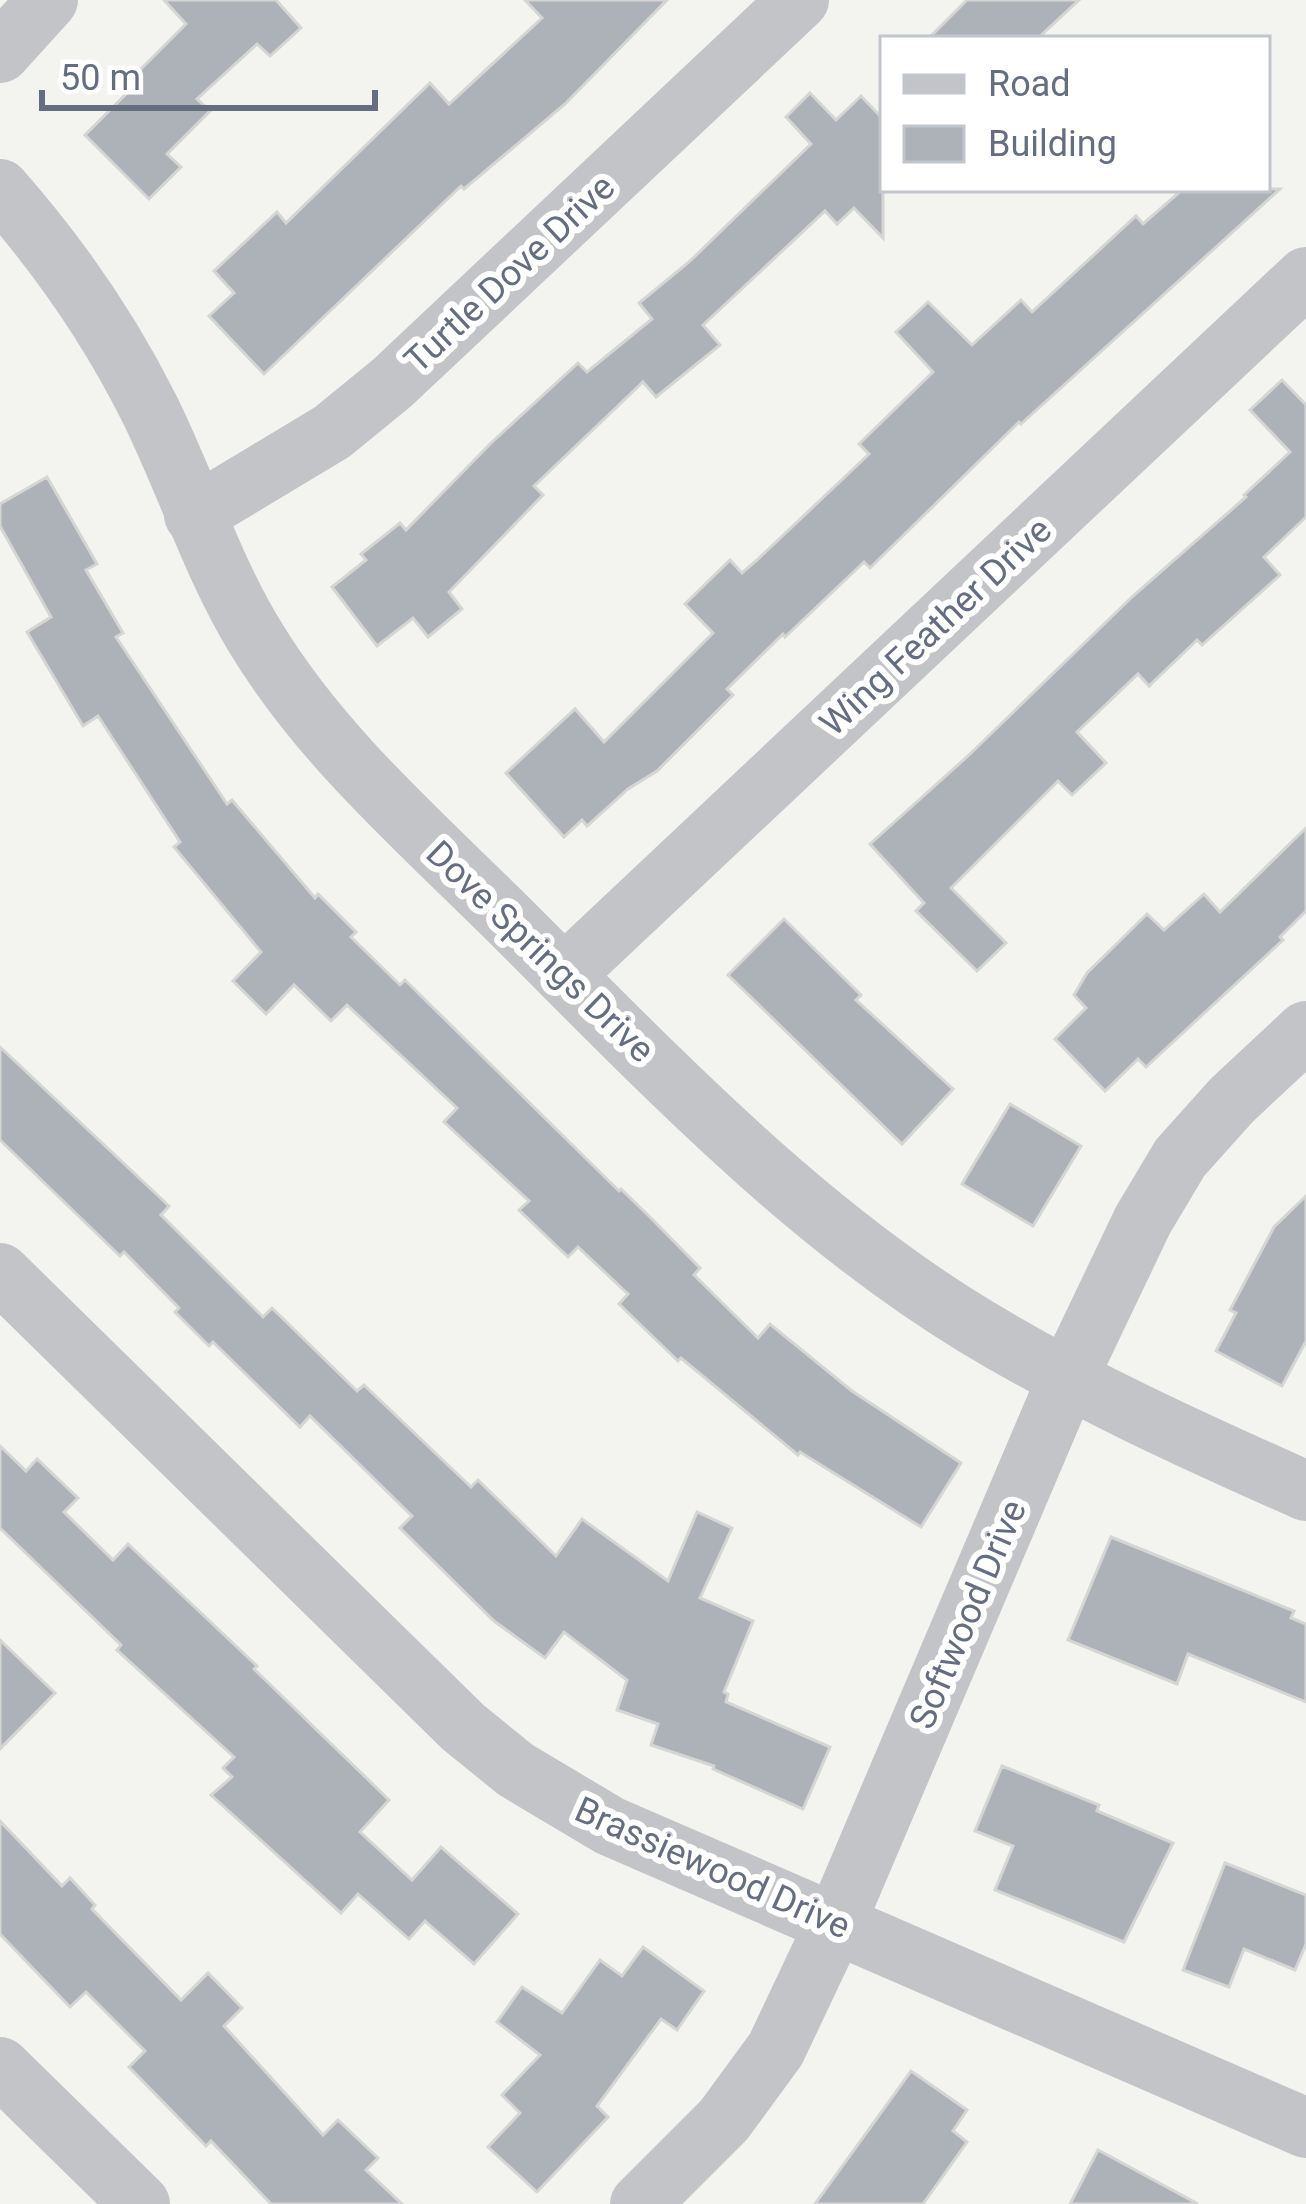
<svg xmlns="http://www.w3.org/2000/svg" width="1306" height="2204" font-family="Roboto,sans-serif">
<style>
.building{fill:#adb1b8;stroke:#d5d5d3;stroke-width:3}
.lines{fill:none;stroke-linecap:round;stroke-linejoin:round}
.minor{stroke:#c2c4c8;stroke-width:60}
.labels{text-anchor:middle;stroke-width:12;stroke-linejoin:round;paint-order:stroke}
.street-label{font-size:36px;fill:#646e80;stroke:#fff}
</style>
<rect width="100%" height="100%" fill="#f3f4f0"/>
<g class="building">
<path d="M164 0H276L301 28 270 56 257 44 197 99 210 111 167 154 181 167 149 199 85 135 128 92 123 87 186 24Z"/>
<path d="M525 0H667L565 104 464 189 461 186 264 374 209 316 234 293 214 271 277 212 286 223 430 83 449 104 542 18Z"/>
<path d="M967 0H1079L1037 39H928Z"/>
<path d="M810 93 836 120 861 96 883 119V238L854 208 837 224 825 211 703 325 720 345 656 397 643 382 534 486 543 495 449 592 462 609 428 637 413 618 377 646 332 587 366 560 361 554 400 523 406 530 491 443 578 363 587 372 652 319 639 303 689 262 811 144 786 117Z"/>
<path d="M1183 189H1280L1021 424 1019 422 870 568 864 562 785 637 783 634 727 689 733 695 657 771 628 789 587 826 582 820 564 837 506 773 575 709 604 742 713 633 685 604 730 560 742 573 757 560 869 454 859 444 933 372 896 332 928 302 972 345 1021 300 1032 312 1136 216 1143 224Z"/>
<path d="M1282 380 1306 405V517L1264 557 1280 575 1202 645 1197 640 1149 686 1138 674 1077 732 1106 763 1072 795 1058 781 951 888 1006 943 977 971 916 911 924 903 870 844 969 755 1133 596 1246 497 1244 495 1290 452 1250 410Z"/>
<path d="M47 477 97 564 86 570 123 633 116 637 227 804 232 800 315 898 318 894 356 932 351 937 400 985 405 980 619 1191 621 1189 650 1217 700 1268 694 1275 758 1338 770 1324 852 1391 961 1463 921 1527 800 1452 798 1455 681 1358 678 1361 619 1304 628 1294 578 1247 568 1257 519 1210 529 1201 444 1122 457 1108 347 1005 331 1021 294 985 266 1014 233 981 261 952 174 847 180 842 98 716 83 726 27 632 51 617 0 526V504Z"/>
<path d="M1306 828V911L1280 937 1283 940 1146 1067 1138 1059 1105 1091 1055 1039 1086 1008 1074 995 1087 973 1147 914 1164 930 1204 894 1220 912Z"/>
<path d="M784 919 861 995 856 1000 953 1089 902 1144 728 975Z"/>
<path d="M0 1047 169 1206 161 1215 263 1317 272 1308 357 1391 364 1385 471 1487 478 1480 556 1556 582 1519 668 1581 697 1512 732 1528 700 1598 753 1621 724 1692 728 1694 726 1702 830 1747 803 1809 713 1769 714 1766 651 1745 658 1724 617 1710 627 1680 564 1632 545 1658 494 1621 400 1528 412 1516 310 1416 300 1427 213 1342 209 1346 175 1312 179 1308 124 1252 120 1256 0 1140Z"/>
<path d="M1010 1104 1081 1146 1033 1226 962 1184Z"/>
<path d="M1306 1196V1341L1282 1386 1216 1351 1236 1313 1230 1310 1274 1227Z"/>
<path d="M0 1446 26 1471 37 1459 78 1498 64 1512 113 1560 128 1544 257 1666 254 1669 389 1800 360 1832 412 1880 441 1847 518 1914 474 1964 425 1921 409 1939 358 1894 341 1913 211 1795 232 1777 223 1768 234 1757 117 1650 121 1645 0 1528Z"/>
<path d="M1111 1537 1294 1611 1291 1618 1306 1624V1702L1188 1654 1177 1684 1068 1640Z"/>
<path d="M0 1640 55 1693 0 1749Z"/>
<path d="M1002 1766 1099 1805 1097 1811 1173 1843 1124 1942 995 1890 1013 1846 975 1831Z"/>
<path d="M0 1821 62 1886 70 1878 95 1905 92 1909 181 2000 208 1973 242 2008 224 2026 323 2135 338 2120 378 2158 366 2170 402 2204H271L211 2141 206 2146 129 2067 145 2051 86 1992 70 2007 0 1934Z"/>
<path d="M1225 1863 1306 1895V1944L1295 1970 1244 1949 1229 1987 1183 1970Z"/>
<path d="M643 1947 704 1991 677 2030 661 2019 597 2106 608 2117 537 2192 488 2147 520 2113 502 2095 540 2055 497 2022 522 1987 562 2013 600 1960 622 1976Z"/>
<path d="M911 2071 967 2110 953 2131 967 2142 923 2204H815Z"/>
<path d="M1098 2150 1113 2158 1198 2204H1070Z"/>
</g>
<g class="lines">
<g class="minor">
<path d="M0 53 48 0"/>
<path d="M0 189C59 256 109 328 149 408 187 484 212 568 257 640 321 745 417 829 504 915 650 1060 797 1218 975 1326 1081 1390 1193 1441 1306 1491"/>
<path d="M194 515 332 432 392 383 799 0"/>
<path d="M564 975 1306 277"/>
<path d="M0 1273 463 1727 516 1770 610 1826 1306 2128"/>
<path d="M0 2067 140 2204"/>
<path d="M640 2204 724 2120 776 2049 836 1922 1068 1377 1143 1220 1180 1158 1232 1100 1306 1031"/>
</g>
</g>
<g class="labels">
<g class="street-label">
<text transform="translate(509 273) rotate(-43)" y="13">Turtle Dove Drive</text>
<text transform="translate(935 626) rotate(-43)" y="13">Wing Feather Drive</text>
<text transform="translate(541 951) rotate(44)" y="13">Dove Springs Drive</text>
<text transform="translate(967 1614) rotate(-67)" y="13">Softwood Drive</text>
<text transform="translate(713 1867) rotate(24)" y="13">Brassiewood Drive</text>
</g>
</g>
<rect x="880" y="36" width="390" height="156" fill="#ffffff" stroke="#c1c5cc" stroke-width="3"/>
<rect x="904" y="75" width="60" height="18" fill="#c2c4c8" stroke="#c1c5cc" stroke-width="3"/>
<text x="988" y="96" font-size="36" fill="#646e80">Road</text>
<rect x="904" y="126" width="60" height="36" fill="#adb1b8" stroke="#c1c5cc" stroke-width="3"/>
<text x="988" y="156" font-size="36" fill="#646e80">Building</text>
<path d="M42 90v18h333v-18" fill="none" stroke="#646e80" stroke-width="6"/>
<text x="60" y="90" font-size="36" fill="#646e80" stroke="#ffffff" stroke-width="9" paint-order="stroke">50 m</text>
</svg>
